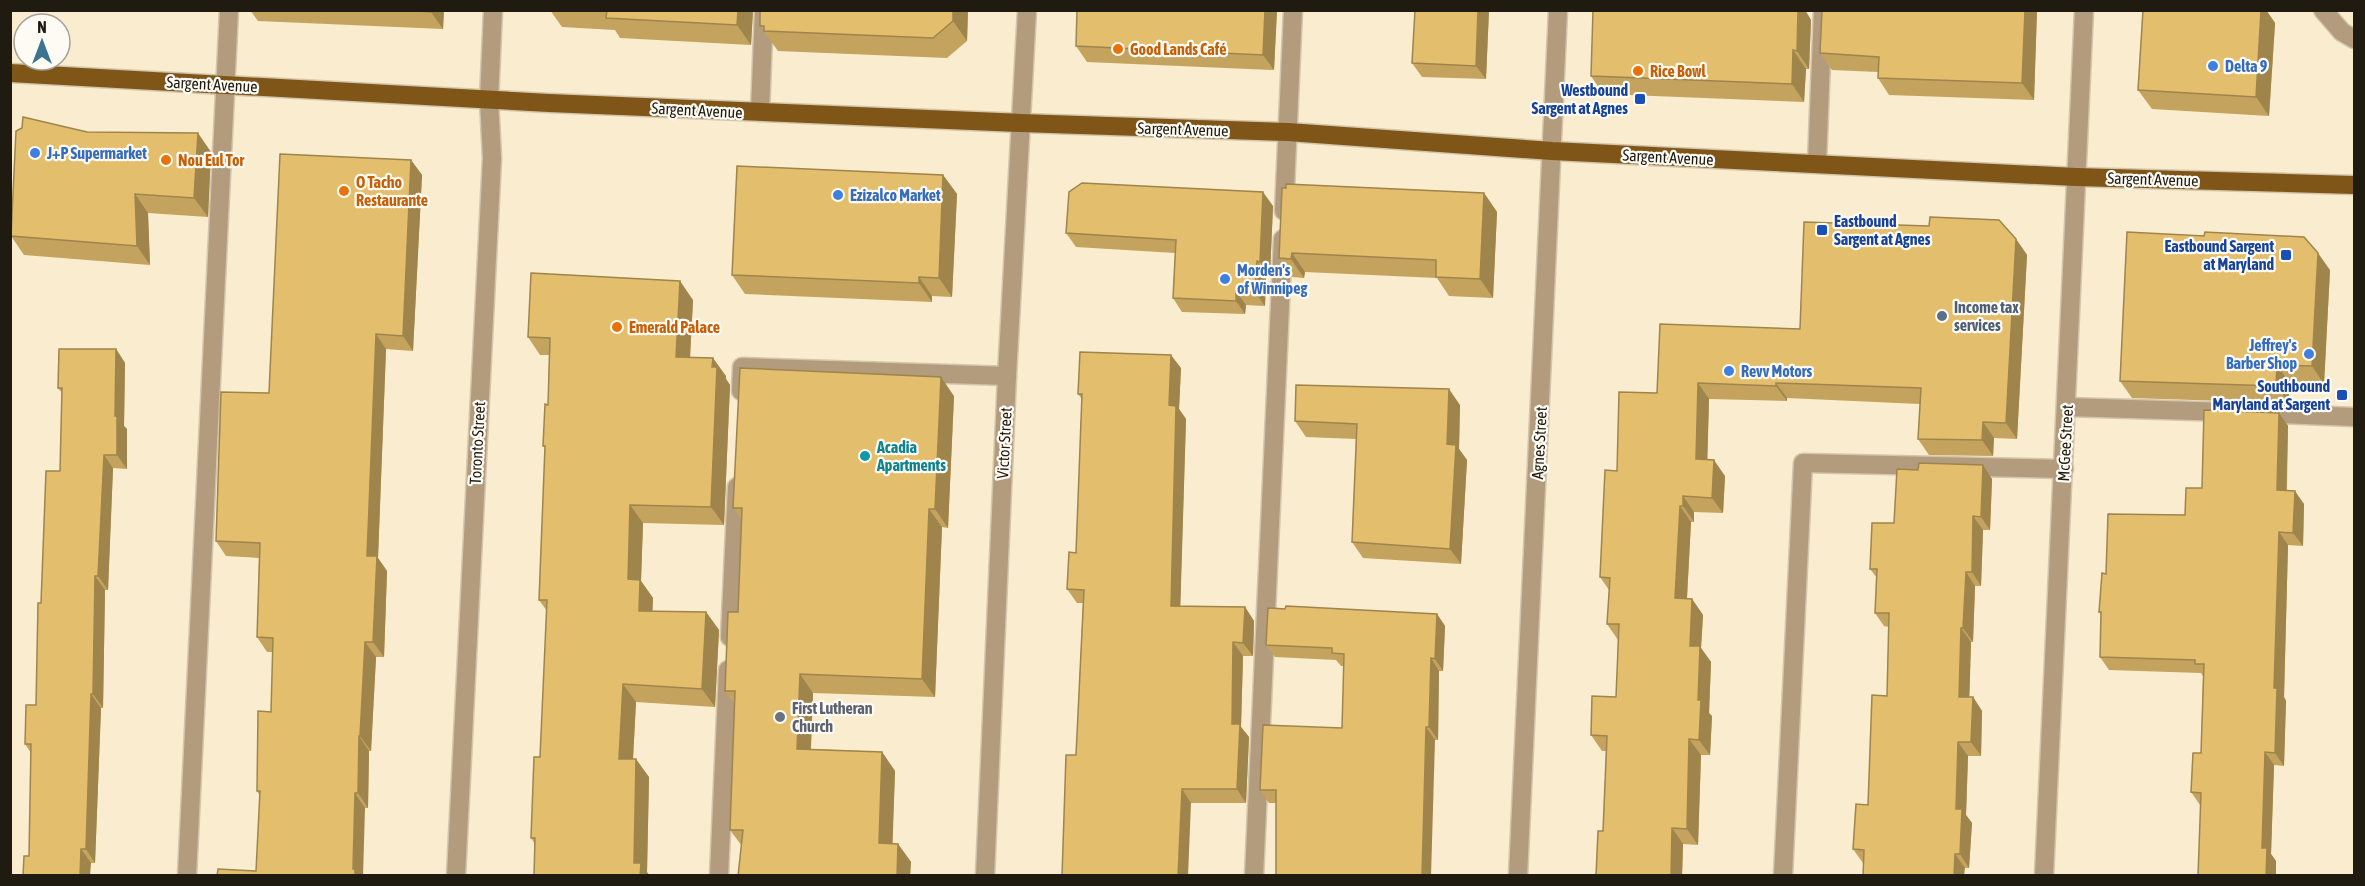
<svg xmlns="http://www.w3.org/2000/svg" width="2365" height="886" font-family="'Asap Condensed',sans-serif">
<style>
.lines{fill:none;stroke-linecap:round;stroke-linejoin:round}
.minor-casing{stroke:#d3c6ac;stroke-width:21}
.major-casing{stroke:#d3c6ac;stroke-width:21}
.minor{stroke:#b39b7e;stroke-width:18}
.major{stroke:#7f5518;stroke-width:18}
.wall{fill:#c3a35e}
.shaded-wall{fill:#9f854c}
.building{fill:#e3be6d;stroke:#9f854c;stroke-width:1.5}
.food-dot{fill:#e8710a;stroke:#fdfbf4;stroke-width:2}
.shop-dot{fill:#3f7fe0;stroke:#fdfbf4;stroke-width:2}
.transit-dot{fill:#1a4fb4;stroke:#fdfbf4;stroke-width:2}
.service-dot{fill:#5c6f8a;stroke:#fdfbf4;stroke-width:2}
.culture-dot{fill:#0f9aa8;stroke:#fdfbf4;stroke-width:2}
.worship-dot{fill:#6b7280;stroke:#fdfbf4;stroke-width:2}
.labels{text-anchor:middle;stroke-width:4.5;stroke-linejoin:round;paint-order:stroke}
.food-label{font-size:16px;font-weight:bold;fill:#c56008;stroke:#fdfbf4;text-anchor:start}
.shop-label{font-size:16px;font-weight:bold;fill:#366cbe;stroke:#fdfbf4;text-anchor:start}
.street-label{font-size:16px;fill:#201b10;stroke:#fdfbf4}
.transit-label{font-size:16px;font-weight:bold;fill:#164399;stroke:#fdfbf4;text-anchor:end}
.service-label{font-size:16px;font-weight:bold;fill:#4e5e75;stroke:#fdfbf4;text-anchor:start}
.culture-label{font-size:16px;font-weight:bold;fill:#0d838f;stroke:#fdfbf4;text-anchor:start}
.worship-label{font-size:16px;font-weight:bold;fill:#5b616d;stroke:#fdfbf4;text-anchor:start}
</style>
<rect width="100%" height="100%" fill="#faecce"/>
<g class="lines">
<g class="minor-casing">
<g id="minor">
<path d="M2323 10 2342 32 2354 39"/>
<path d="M760 112 764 10"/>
<path d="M1817 163 1823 10"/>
<path d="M1284 211 1293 10"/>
<path d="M741 391 742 367 1007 376"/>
<path d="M2067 407 2227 412"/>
<path d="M2255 413 2354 417"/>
<path d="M730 637 737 487"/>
<path d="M187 876 229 10"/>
<path d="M456 876 492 158 489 100 493 10"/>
<path d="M719 876 728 670"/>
<path d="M985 876 1007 376 1027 10"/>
<path d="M1254 876 1283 239"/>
<path d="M1518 876 1558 10"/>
<path d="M1783 876 1803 463 2064 469"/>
<path d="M2044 876 2084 10"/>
</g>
</g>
<g class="major-casing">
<path id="major" d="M10 73 549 103 1021 123 1288 132 1552 151 2076 177 2354 185"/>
</g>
<use href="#minor" class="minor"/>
<use href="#major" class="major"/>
</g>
<g class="wall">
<path d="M250 10H444L443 29 258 21Z"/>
<path d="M550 10H753L751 45 620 38 615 30 562 27Z"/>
<path d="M968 10 967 41 947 58 778 51 760 26Z"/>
<path d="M1277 10 1274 70 1087 62 1076 46Z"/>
<path d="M1415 10H1489L1486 79 1422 77 1412 63Z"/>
<path d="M1593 10H1805L1811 20 1809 69H1806L1804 102 1603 94 1591 76Z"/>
<path d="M1822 10H2037L2034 100 1889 95 1878 78V72L1832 70 1820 53Z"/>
<path d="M2143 10H2266L2275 23 2269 116 2152 109 2138 90Z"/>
<path d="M87 132 211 152 208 217 148 213 150 265 24 255 11 236Z"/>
<path d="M411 160 422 175 413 351 386 349 378 558 387 571 384 657H376L371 751H369L368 808H365L256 871 260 796 257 791 271 712 273 652H267L257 637 259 558 226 556 216 541 269 393Z"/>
<path d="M943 175 957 194 952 297 932 296V302L745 294 732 275Z"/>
<path d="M1282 188 1484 193 1497 212 1493 298 1449 296 1437 278 1305 272 1304 278 1292 277 1279 258Z"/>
<path d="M1273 206 1270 275H1266L1265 306 1246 305 1245 314 1182 312 1173 298 1175 253 1076 247 1066 233Z"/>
<path d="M2016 239 2027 255 2017 439 1994 438 1993 456 1929 455 1918 439 1920 404 1787 398V401L1709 399 1707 460 1725 476 1723 513 1694 512V522H1691L1687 599H1692L1703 615 1701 648 1711 662 1709 713 1712 716 1710 755H1701L1698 845 1683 844 1682 876H1596L1603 831 1606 751H1602L1591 735 1616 697 1618 640 1607 624 1609 590 1600 577 1617 471 1657 393 1800 329Z"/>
<path d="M2330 270 2324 384 2289 382V403L2132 398 2120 381Z"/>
<path d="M693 300 690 358 726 376V379L730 385 724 525 643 523 641 581 653 598 652 611 706 612 719 630 715 707 636 702 633 759 649 777 647 872 535 844 531 838 540 757 547 611 539 600 545 448 543 446 548 405 549 355H540L528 337Z"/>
<path d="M116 349 125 363 124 426 127 429V469L113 468 108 590H105L103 708H101L95 863H91L29 856 31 753 25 744 36 705 41 603 60 471 62 393 58 388Z"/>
<path d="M1181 368 1179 409 1186 419 1180 606 1245 607 1254 621 1253 656H1243L1241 727 1249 737 1246 803H1191L1076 755 1083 603H1077L1067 589 1076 553 1082 399 1078 394Z"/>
<path d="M954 396 948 528 942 527 935 697 813 693 811 749 882 752 895 771 892 844H898L911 862 910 876H738L742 846 730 830 735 705 725 691 738 612 742 520 733 508Z"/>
<path d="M1460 405 1459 449 1467 460 1461 564 1363 558 1352 542 1356 439 1306 437 1295 421Z"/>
<path d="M2279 413 2288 426 2287 491 2304 504 2303 546 2288 545 2284 697 2286 701 2284 766 2274 765 2271 854 2276 861 2200 805 2191 792 2201 753 2203 676 2201 673 2109 670 2100 657 2101 615 2099 612 2106 574 2185 515 2202 488Z"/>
<path d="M1992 479 1990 530H1983L1981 586H1975L1973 642H1971L1969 697H1973L1982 711 1981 756H1968L1966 815 1972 823 1969 868 1863 863 1853 849 1868 805 1887 696 1889 627 1884 626 1875 613 1877 578 1870 569 1894 523Z"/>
<path d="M1437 614 1445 626 1443 671H1439L1438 740H1435L1276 803H1269L1260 790 1342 728 1344 666H1341L1336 660 1275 657 1266 645Z"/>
</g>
<g class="shaded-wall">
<path d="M431 10H444L443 29 431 12Z"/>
<path d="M738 10H753L751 45 737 25Z"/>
<path d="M953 10H968L967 41 953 21Z"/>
<path d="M1265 10H1277L1274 70 1263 55Z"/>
<path d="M1478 10H1489L1486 79 1476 66Z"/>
<path d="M1798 10H1805L1811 20 1809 69 1797 51Z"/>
<path d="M2025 10H2037L2034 100 2022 83Z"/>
<path d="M2261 10H2266L2275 23 2269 116 2256 97Z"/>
<path d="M1793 50 1806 69 1804 102 1792 84Z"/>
<path d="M198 133 211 152 208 217 194 198Z"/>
<path d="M411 160 422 175 413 351 403 336Z"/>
<path d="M943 175 957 194 952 297 939 278Z"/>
<path d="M1263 192 1273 206 1270 275 1260 262Z"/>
<path d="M1484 193 1497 212 1493 298 1480 279Z"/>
<path d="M135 194 148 213 150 265 137 246Z"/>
<path d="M2016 239 2027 255 2017 439 2006 423Z"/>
<path d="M1292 253 1305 272 1304 278 1291 259Z"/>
<path d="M2318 253 2330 270 2324 384 2312 366Z"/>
<path d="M1257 261 1266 275 1265 306 1255 292Z"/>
<path d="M919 277 932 296V302L919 283Z"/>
<path d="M680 281 693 300 689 376 676 357Z"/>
<path d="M1236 291 1246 305 1245 314 1236 301Z"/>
<path d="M376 334 386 349 378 558 387 571 384 657 373 642 367 556Z"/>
<path d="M116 349 125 363 124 426 127 429V469L117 455 115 416Z"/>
<path d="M1171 355 1181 368 1179 409 1186 419 1180 619 1171 606 1169 405Z"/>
<path d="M713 358 726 376V379L730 385 724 525 711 507Z"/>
<path d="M2277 365 2289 382V403L2276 386Z"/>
<path d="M941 377 954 396 948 528 935 509Z"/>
<path d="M1698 383 1709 399 1707 475 1696 459Z"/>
<path d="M1776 383 1787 398V401L1776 386Z"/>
<path d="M1449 389 1460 405 1459 449 1467 460 1461 564 1450 549 1447 444Z"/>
<path d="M2279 413 2288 426 2286 503 2277 490Z"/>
<path d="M1983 422 1994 438 1993 456 1982 440Z"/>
<path d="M104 455 113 468 108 590 98 576Z"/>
<path d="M1714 460 1725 476 1723 513 1712 498Z"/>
<path d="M1983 465 1992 479 1990 530 1981 517Z"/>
<path d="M2295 491 2304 504 2303 546 2293 533Z"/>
<path d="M1683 496 1694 512V522L1683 506Z"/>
<path d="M630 505 643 523 641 581 653 598 652 629 639 611 628 579Z"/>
<path d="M1680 506 1691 522 1686 614 1675 598Z"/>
<path d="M929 509 942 527 935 697 922 679Z"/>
<path d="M1973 516 1983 530 1981 586 1972 572Z"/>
<path d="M2279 532 2288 545 2284 697 2286 701 2284 766 2275 753 2274 688Z"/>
<path d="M1966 572 1975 586 1973 642 1963 628Z"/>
<path d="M95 576 105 590 103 708 93 694Z"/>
<path d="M1692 599 1703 615 1701 648 1711 662 1709 713 1712 716 1710 755 1699 740 1698 700 1690 646Z"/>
<path d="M1245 607 1254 621 1253 656 1243 643Z"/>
<path d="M706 612 719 630 715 707 702 689Z"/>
<path d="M1437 614 1445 626 1443 671 1435 659Z"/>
<path d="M1961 628 1971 642 1969 711 1959 697Z"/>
<path d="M365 642 376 657 371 751 360 736Z"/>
<path d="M1233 642 1243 656 1241 727 1249 737 1246 803 1237 789 1232 724Z"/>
<path d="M1431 658 1439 671 1438 740 1429 727Z"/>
<path d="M800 674 813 693 810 767 797 749Z"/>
<path d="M623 684 636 702 632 777 619 759Z"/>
<path d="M91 694 101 708 95 863 86 849Z"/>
<path d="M1973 697 1982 711 1981 756 1971 742Z"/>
<path d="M1426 727 1435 740 1431 876H1422Z"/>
<path d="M359 736 369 751 368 808 358 793Z"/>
<path d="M1689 739 1701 755 1698 845 1687 829Z"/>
<path d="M1958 742 1968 756 1966 815 1972 823 1969 868 1960 854 1956 809Z"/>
<path d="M882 752 895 771 892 861 879 843Z"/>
<path d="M2265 752 2274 765 2271 854 2276 861V876H2266L2262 848Z"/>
<path d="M636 759 649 777 647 872 650 876H640L634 863Z"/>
<path d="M1182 789 1191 803 1188 876H1178Z"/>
<path d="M355 793 365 808 363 876H355L353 869Z"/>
<path d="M1672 828 1683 844 1682 876H1671Z"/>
<path d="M898 844 911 862 910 876H897Z"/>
<path d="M81 849 91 863 90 876H80Z"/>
<path d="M1955 854 1965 868 1964 876H1954Z"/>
</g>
<g class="building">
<path d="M402 10H431V12Z"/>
<path d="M607 10H738L737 25 606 18Z"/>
<path d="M760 10H953V21L933 38 764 31V26H760Z"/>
<path d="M1077 10H1265L1263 55 1076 46Z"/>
<path d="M1415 10H1478L1476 66 1412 63Z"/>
<path d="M1593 10H1798L1797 51 1793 50 1792 84 1591 76Z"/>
<path d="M1822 10H2025L2022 83 1878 78 1879 57 1820 53Z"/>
<path d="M2143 10H2261L2256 97 2138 90Z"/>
<path d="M23 117 87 132 198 133 194 198 135 194 137 246 11 236 16 131 22 128Z"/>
<path d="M280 154 411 160 403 336 376 334 367 556H377L373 642H365L360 736H359L358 793H355L353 869H355V876H217L218 869 256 871 260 791H257L258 711 271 712 273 638 257 637 260 543 216 541 221 392 269 393Z"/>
<path d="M737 166 943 175 939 278 919 277V283L732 275Z"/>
<path d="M1082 183 1263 192 1260 262 1257 261 1255 292 1236 291V301L1173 298 1176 240 1066 233 1069 192Z"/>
<path d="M1286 184 1484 193 1480 279 1436 277V260L1292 253 1291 259 1279 258 1282 188H1286Z"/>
<path d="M1930 217 1999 220 2016 239 2006 423 1983 422 1982 440 1918 439 1921 388 1776 383V386L1698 383 1696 459 1714 460 1712 498 1683 496V506H1680L1675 598 1692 599 1690 646H1700L1698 700H1701L1699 740 1689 739 1687 829 1672 828 1671 876H1596L1598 831H1603L1607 736 1591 735 1592 696 1616 697 1619 624H1607L1610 578 1600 577 1605 470 1617 471 1619 392 1657 393 1660 324 1800 329 1804 222 1929 226Z"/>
<path d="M2127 232 2204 236 2205 232 2304 237 2318 253 2312 366 2277 365 2276 386 2120 381Z"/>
<path d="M531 273 680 281 676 357 713 358 712 367H717L711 507 630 505 628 579 640 580 639 611 706 612 702 689 623 684 619 759H636L634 863H641L640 876H534L535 838H531L534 757H540L547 600H539L545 446H543L545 404 548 405 550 338 528 337Z"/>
<path d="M59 349H116L115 416H117V455H104L98 576H95L93 694H91L86 849H81L80 876H23L24 856H29L31 744H25L26 705H36L38 603H41L46 471H60L62 388H58Z"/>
<path d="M1080 352 1171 355 1169 405 1176 406 1171 606 1245 607 1243 643 1233 642 1232 724H1240L1237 789H1182L1178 876H1062L1066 755H1076L1084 590 1067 589 1069 552 1076 553 1082 394H1078Z"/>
<path d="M740 368 941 377 935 509H929L922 679 800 674 797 749 882 752 879 843 898 844 897 876H738L743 830H730L735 691H725L728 612H738L742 508H733Z"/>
<path d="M1296 385 1449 389 1447 444 1456 445 1450 549 1352 542 1357 424 1295 421Z"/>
<path d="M2204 410 2279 413 2277 490 2295 491 2293 533 2279 532 2274 688H2277L2275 753 2265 752 2262 848H2267L2266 876H2198L2201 793 2191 792 2193 753H2201L2204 664H2195V660L2100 657 2101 612H2099L2102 573 2106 574 2108 514 2185 515 2186 488H2202Z"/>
<path d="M1919 463 1983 465 1981 517 1973 516 1972 572H1966L1963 628H1961L1959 697H1973L1971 742H1958L1956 809H1962L1960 854H1955L1954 876H1863L1864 850 1853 849 1856 804 1868 805 1872 695 1887 696 1889 613H1875L1877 569H1870L1872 523H1894L1897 469 1918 470Z"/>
<path d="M1286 606 1437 614 1435 659 1431 658 1429 727H1426L1422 876H1276V790H1260L1263 725 1342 728 1344 654 1332 653V648L1266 645 1268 608 1285 609Z"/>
</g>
<g class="food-dot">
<circle cx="1118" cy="49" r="6"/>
<circle cx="1638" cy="71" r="6"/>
<circle cx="166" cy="160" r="6"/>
<circle cx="344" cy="191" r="6"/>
<circle cx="617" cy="327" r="6"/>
</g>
<g class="shop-dot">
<circle cx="2213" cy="66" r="6"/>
<circle cx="35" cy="153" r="6"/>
<circle cx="838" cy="195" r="6"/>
<circle cx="1225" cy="279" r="6"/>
<circle cx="2309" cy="354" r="6"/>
<circle cx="1729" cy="371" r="6"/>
</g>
<g class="transit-dot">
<rect x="1634" y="93" width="12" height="12" rx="3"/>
<rect x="1816" y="224" width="12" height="12" rx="3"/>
<rect x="2280" y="249" width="12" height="12" rx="3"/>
<rect x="2336" y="389" width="12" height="12" rx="3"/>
</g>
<circle class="service-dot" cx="1942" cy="316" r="6"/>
<circle class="culture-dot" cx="865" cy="456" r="6"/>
<circle class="worship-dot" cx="780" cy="717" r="6"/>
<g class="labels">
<g class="food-label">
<text x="1130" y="55">Good Lands Café</text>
<text x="1650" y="77">Rice Bowl</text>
<text x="178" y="166">Nou Eul Tor</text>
<text x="356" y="188">O Tacho<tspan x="356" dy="18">Restaurante</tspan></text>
<text x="629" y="333">Emerald Palace</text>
</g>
<g class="shop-label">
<text x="2225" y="72">Delta 9</text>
<text x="47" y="159">J+P Supermarket</text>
<text x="850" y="201">Ezizalco Market</text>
<text x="1237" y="276">Morden's<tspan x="1237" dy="18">of Winnipeg</tspan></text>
<text x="2297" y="351" text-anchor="end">Jeffrey's<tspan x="2297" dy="18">Barber Shop</tspan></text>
<text x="1741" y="377">Revv Motors</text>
</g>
<g class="street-label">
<text transform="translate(212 84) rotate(3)" y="6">Sargent Avenue</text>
<text transform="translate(697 110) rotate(3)" y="6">Sargent Avenue</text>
<text transform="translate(1183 129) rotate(2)" y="6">Sargent Avenue</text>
<text transform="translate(1668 157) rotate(3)" y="6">Sargent Avenue</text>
<text transform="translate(2153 179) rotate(2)" y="6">Sargent Avenue</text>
<text transform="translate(477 443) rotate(-87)" y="6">Toronto Street</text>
<text transform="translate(1004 443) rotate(-87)" y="6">Victor Street</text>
<text transform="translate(1539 443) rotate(-87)" y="6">Agnes Street</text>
<text transform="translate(2065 443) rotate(-87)" y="6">McGee Street</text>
</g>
<g class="transit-label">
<text x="1628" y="96">Westbound<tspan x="1628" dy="18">Sargent at Agnes</tspan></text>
<text x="1834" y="227" text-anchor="start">Eastbound<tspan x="1834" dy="18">Sargent at Agnes</tspan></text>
<text x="2274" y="252">Eastbound Sargent<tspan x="2274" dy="18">at Maryland</tspan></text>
<text x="2330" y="392">Southbound<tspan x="2330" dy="18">Maryland at Sargent</tspan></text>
</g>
<g class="service-label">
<text x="1954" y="313">Income tax<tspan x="1954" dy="18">services</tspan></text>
</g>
<g class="culture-label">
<text x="877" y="453">Acadia<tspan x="877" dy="18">Apartments</tspan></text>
</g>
<g class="worship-label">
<text x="792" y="714">First Lutheran<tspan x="792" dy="18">Church</tspan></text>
</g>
</g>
<rect width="2365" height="886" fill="none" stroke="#201b10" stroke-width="24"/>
<g transform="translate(42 42)"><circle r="28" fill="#fdfbf4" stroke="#a5a199" stroke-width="1.5"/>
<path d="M0-4.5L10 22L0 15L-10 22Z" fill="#3c748f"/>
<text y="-9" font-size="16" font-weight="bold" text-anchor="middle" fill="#201b10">N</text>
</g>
</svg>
